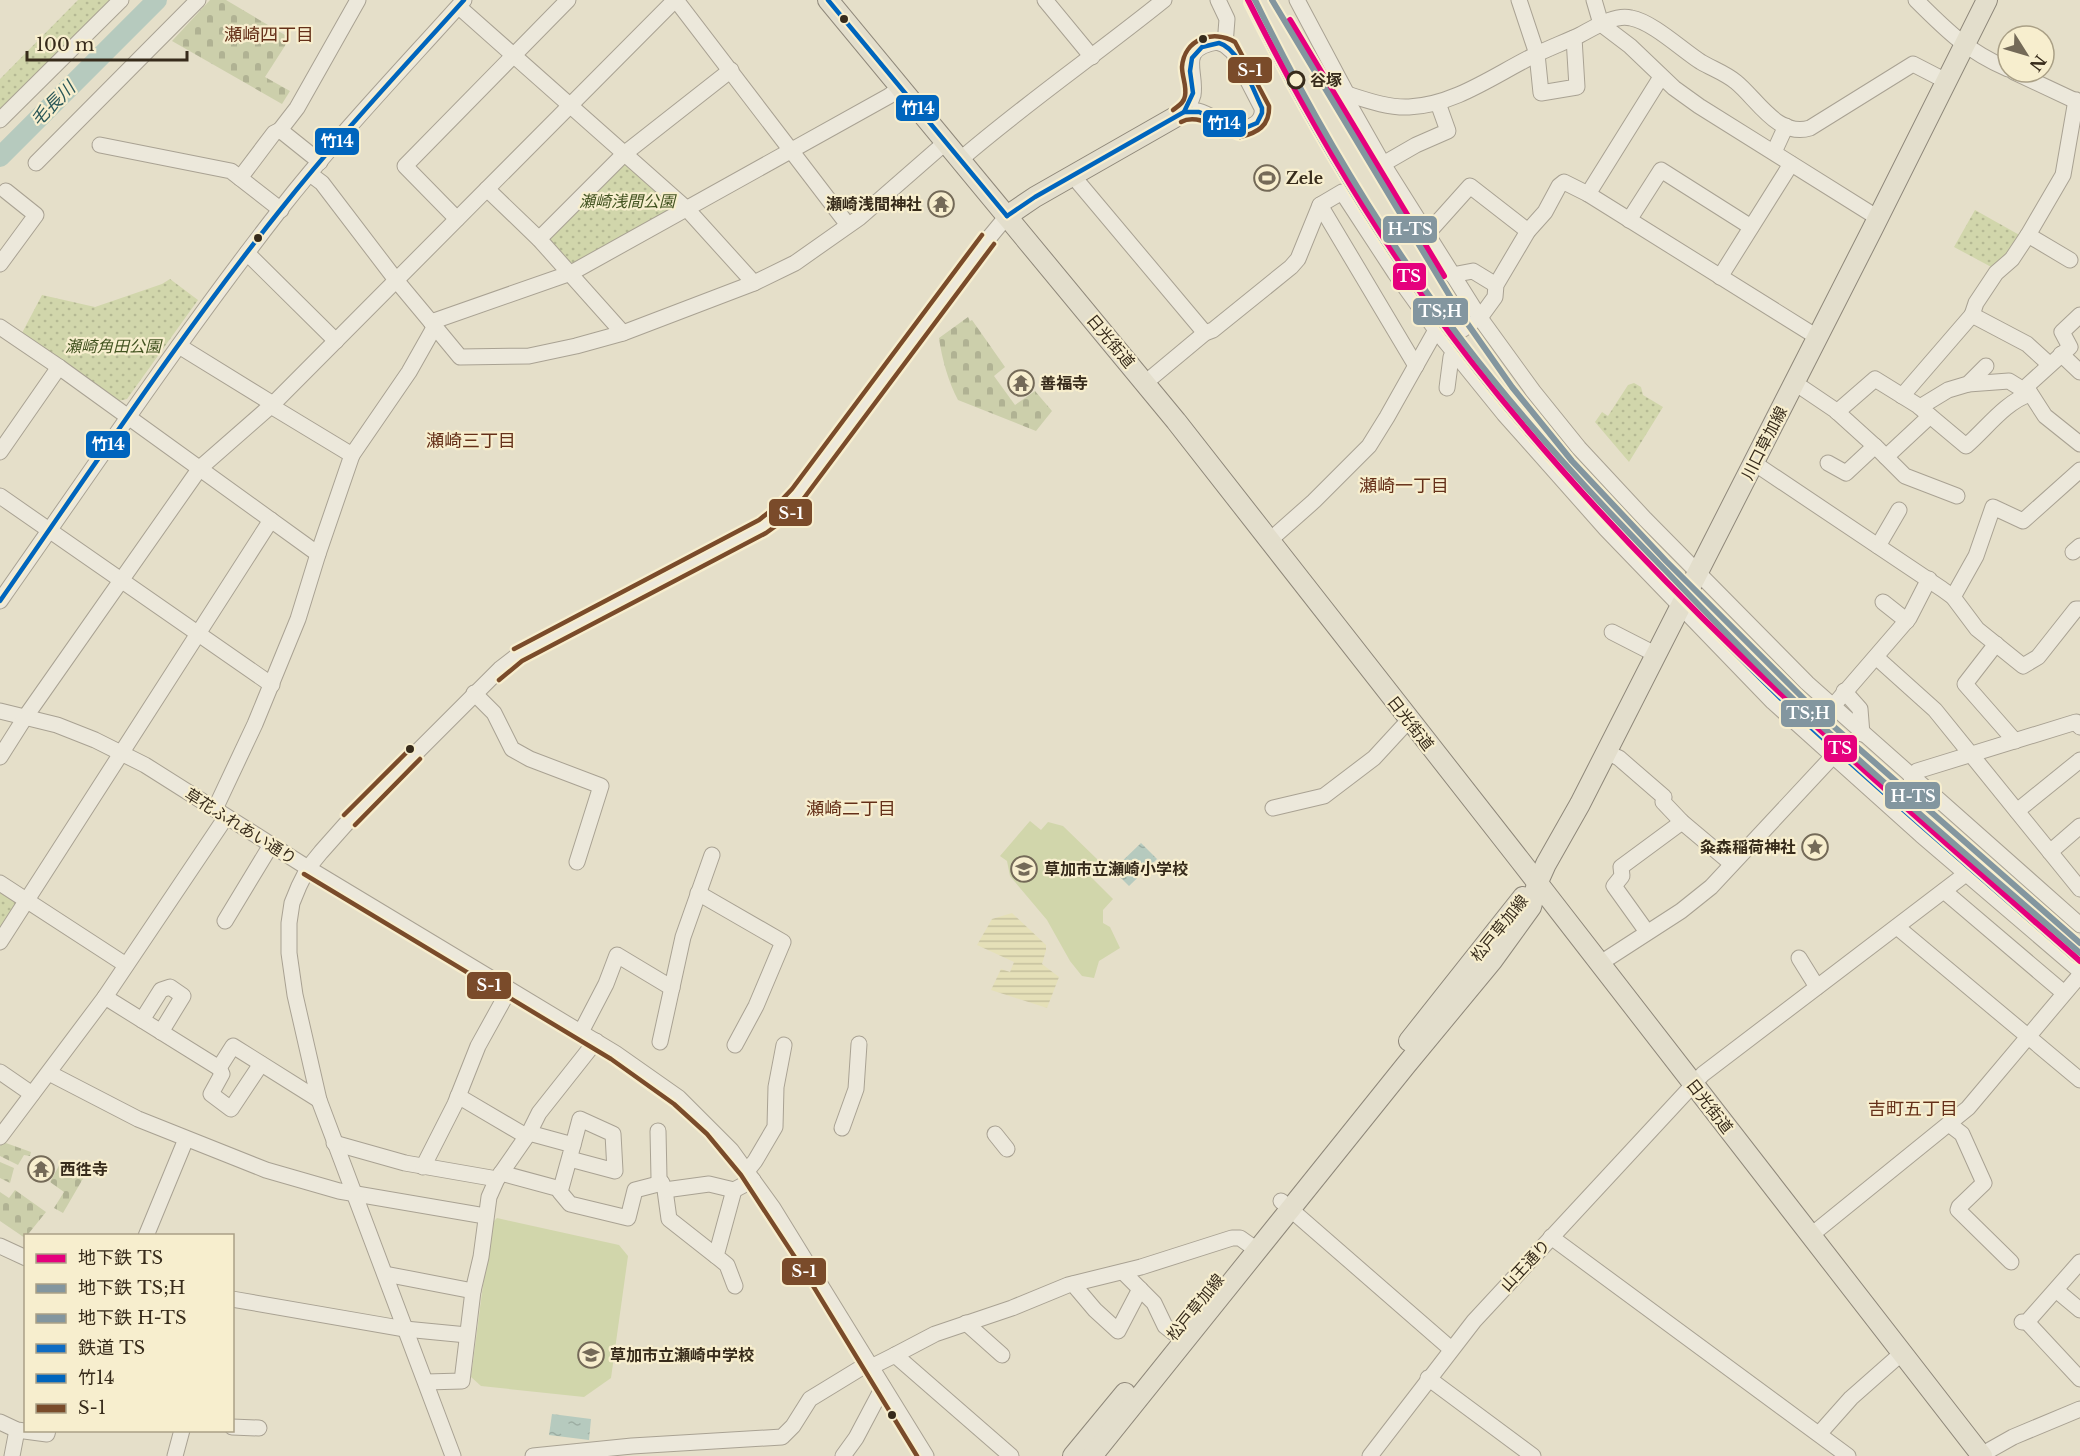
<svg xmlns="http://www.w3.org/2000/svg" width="2080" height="1456" font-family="'Libre Baskerville','Noto Sans JP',serif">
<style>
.farmland{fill:url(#farmland-rules)}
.grass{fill:#d1d6ab}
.cemetery{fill:url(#cemetery-stones)}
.park{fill:url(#park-dots)}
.water{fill:url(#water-ripples)}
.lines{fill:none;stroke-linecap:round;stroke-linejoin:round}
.river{stroke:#b6cabe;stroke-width:20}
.minor-casing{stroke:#a9a293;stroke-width:17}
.major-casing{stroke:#8f887a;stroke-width:22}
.minor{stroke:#ece8db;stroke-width:15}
.major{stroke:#e3decc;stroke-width:20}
.bus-1-casing{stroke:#f7eece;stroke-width:9}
.bus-2-casing{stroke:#f7eece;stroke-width:9}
.bus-1{stroke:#0065bd;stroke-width:4.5}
.bus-2{stroke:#7a4b2a;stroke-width:4.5}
.rail-1-casing{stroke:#f7eece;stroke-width:10}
.rail-1{stroke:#0f6cc3;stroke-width:6}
.metro-1-casing{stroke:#f7eece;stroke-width:10}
.metro-2-casing{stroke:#f7eece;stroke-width:10}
.metro-3-casing{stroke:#f7eece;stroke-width:10}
.metro-1{stroke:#e5007d;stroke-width:6}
.metro-2{stroke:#83969f;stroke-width:6}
.metro-3{stroke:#83969f;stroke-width:6}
.bus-dot{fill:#372b1b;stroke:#f7eece;stroke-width:2}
.stop-dot{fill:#f7eece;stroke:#372b1b;stroke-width:3}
.labels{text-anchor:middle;stroke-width:4.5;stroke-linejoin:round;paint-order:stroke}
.stop-label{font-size:16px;font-weight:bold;fill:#372b1b;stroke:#f7eece;text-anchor:start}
.poi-label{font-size:16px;font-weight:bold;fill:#372b1b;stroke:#f7eece;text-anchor:start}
.park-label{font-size:16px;font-style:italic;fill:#435421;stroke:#f7eece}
.street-label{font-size:16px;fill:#372b1b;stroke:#f7eece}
.neighbourhood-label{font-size:18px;fill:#653019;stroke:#f7eece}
.water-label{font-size:18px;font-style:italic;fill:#2a5758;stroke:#f7eece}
.line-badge{stroke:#f7eece;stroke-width:2}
.badge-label{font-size:16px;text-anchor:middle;font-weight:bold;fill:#fff}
</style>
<defs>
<pattern id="farmland-rules" width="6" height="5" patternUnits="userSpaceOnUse" patternTransform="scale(1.5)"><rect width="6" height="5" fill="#e5e0b8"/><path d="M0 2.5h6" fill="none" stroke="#c5c09e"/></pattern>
<pattern id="cemetery-stones" width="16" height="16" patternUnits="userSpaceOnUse" patternTransform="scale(1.5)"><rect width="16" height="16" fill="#cccfab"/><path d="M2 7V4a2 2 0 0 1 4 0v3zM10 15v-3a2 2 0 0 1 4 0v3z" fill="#b0b293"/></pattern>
<pattern id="park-dots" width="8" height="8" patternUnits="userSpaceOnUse" patternTransform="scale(1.5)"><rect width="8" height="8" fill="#d1d6ab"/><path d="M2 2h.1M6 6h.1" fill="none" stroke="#b4b893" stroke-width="1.8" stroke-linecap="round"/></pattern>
<pattern id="water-ripples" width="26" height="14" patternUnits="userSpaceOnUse" patternTransform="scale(1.5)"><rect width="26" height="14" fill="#b6cabe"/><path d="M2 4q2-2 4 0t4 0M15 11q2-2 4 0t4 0" fill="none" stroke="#9daea3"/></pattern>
</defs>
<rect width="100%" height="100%" fill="#e5dfc9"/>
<path class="farmland" d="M1012 913 1046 945V950L1042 964 1059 977 1047 1008 991 990 1001 969 1010 972 1014 962 977 945 992 919Z"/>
<g class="grass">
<path d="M1030 821 1041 830 1048 822 1063 826 1098 860 1100 869 1092 878 1113 899 1103 910V923L1110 927 1120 948 1099 961 1094 978 1082 976 1070 961 1047 920 1010 876 1007 861 1000 856Z"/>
<path d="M497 1218 619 1245 628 1256 611 1378 584 1397 481 1386 471 1377 491 1224Z"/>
</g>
<g class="cemetery">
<path d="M210 0H226L290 38 265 77 290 91 282 104 172 41Z"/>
<path d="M968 317 970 321 972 320 1005 367 994 376 1015 405 1035 391 1052 411 1036 431 958 400C948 381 942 359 939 338Z"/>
<path d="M3 1142 31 1152 30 1156 24 1155 18 1165 0 1156V1146Z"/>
<path d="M0 1162 14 1168 10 1183 0 1178Z"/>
<path d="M61 1162 88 1170 63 1213 54 1208 64 1192 50 1182Z"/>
<path d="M15 1190 46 1212 25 1238 0 1221V1192L9 1198Z"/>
</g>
<g class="park">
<path d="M78 0H112L0 113V79Z"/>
<path d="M626 161 676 206 572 267 548 238Z"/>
<path d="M1975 210 2023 237 1995 269 1954 247Z"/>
<path d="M170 279 198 300 127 399 118 401 22 333 42 295 95 307 162 284Z"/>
<path d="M1634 383 1641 387 1643 395 1663 407 1629 462 1595 422 1602 412 1608 416 1628 385Z"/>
<path d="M0 889 16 899 18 905 0 932Z"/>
</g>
<g class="water">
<path d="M1141 843 1157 859 1129 886 1113 870Z"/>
<path d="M552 1414 591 1419 589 1440 549 1435Z"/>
</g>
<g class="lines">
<path class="river" d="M0 157 157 0"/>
<g class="minor-casing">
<g id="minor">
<path d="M676 0 848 225"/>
<path d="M1045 0 1092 57"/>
<path d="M1218 0 1227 19 1225 45"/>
<path d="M1297 0 1347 94 1349 104 1383 164 1480 318 1533 391 1579 448 1645 519 1807 683 2080 925"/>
<path d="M1519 0 1537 54 1541 93 1577 87 1574 38"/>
<path d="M1594 0 1601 24 1630 46 1674 88 1699 106 1878 218"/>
<path d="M1916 0C1947 31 1967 51 2008 69"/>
<path d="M459 7 687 209 754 283"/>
<path d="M1217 42 1225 45 1233 52 1262 108C1263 115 1261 120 1255 124 1234 138 1218 116 1198 111 1193 110 1188 111 1184 112 1188 107 1191 102 1193 95 1197 71 1177 49 1217 42Z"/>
<path d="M2014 72 2080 103"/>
<path d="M1347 94C1366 100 1388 108 1409 107 1456 105 1497 73 1539 53 1552 47 1567 41 1580 35 1595 27 1615 14 1631 18 1653 22 1682 50 1701 62 1713 69 1725 73 1736 82 1757 99 1778 138 1810 128L1913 64 1946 81"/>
<path d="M0 120 121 0"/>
<path d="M280 130 297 108 358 0"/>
<path d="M100 145 231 171 240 178"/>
<path d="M1774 152 1786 126"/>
<path d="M961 159C1026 103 1097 54 1164 0"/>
<path d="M36 163 198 0"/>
<path d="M1383 164 1416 145 1448 131 1438 103"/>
<path d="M310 174 322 183 396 280 431 322 571 273 889 96 901 87"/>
<path d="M1073 176 1205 333"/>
<path d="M487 189 539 239 623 333"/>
<path d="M1588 194 1661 77"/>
<path d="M1320 205 1416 366"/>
<path d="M281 210 240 178 274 133 280 130 320 162"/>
<path d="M457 219 405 166 568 0"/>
<path d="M1629 220 1661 170 1751 227"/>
<path d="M1427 234 1470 186 1528 231"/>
<path d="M2028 235 2070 260"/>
<path d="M539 239 624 154 731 70"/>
<path d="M247 253 336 341"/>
<path d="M0 264 36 215 6 191"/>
<path d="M1452 275 1473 271 1496 285"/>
<path d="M1720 277 1791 164"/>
<path d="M1972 315 1976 303 1996 273 2012 259 2028 235 2063 175 2076 100"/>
<path d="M2080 315 2062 332 2070 347 2028 385 2027 388 2045 416 2080 444"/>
<path d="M1479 319 1495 297 1496 285 1528 231 1545 212 1559 186 1564 182 1588 194 1817 337"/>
<path d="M431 322 460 357 529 356 576 346 623 333 754 283 795 263 859 218 946 142"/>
<path d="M0 327 59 367 318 554"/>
<path d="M1445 341 1471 324"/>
<path d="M179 346 273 404"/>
<path d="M2061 354 2080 372"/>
<path d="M1145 383 1205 333 1213 330 1291 267 1298 259 1320 205 1342 192 1395 273 1436 330 1504 414 1606 529 1773 702 1921 835 2080 971"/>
<path d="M1795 383 1835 410 1877 448 1905 476 1957 496"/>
<path d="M1968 384 2009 381 2030 394"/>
<path d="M1447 388 1451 357 1455 353"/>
<path d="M1902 396 1972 315 2027 344 2049 364"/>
<path d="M271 406 352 455 409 372 435 326"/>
<path d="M1920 407 1948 390 1968 384 1986 366"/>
<path d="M1837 412 1875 379 1917 405 1966 446C1986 429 2005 402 2030 394"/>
<path d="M0 452 59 367"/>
<path d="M1886 457 1930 416"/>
<path d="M1754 463 1942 589 1953 597 1977 629 2023 666 2038 657 2076 609H2080"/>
<path d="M1828 463 1846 473 1875 446"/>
<path d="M0 496 272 685"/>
<path d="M1269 541 1314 501 1369 446 1387 417 1436 330 1463 313"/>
<path d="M1878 546 1899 510"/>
<path d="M2073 552 2080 546"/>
<path d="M1953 597 1976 556 1993 507 2023 521 2080 470"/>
<path d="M0 601C92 470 181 337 279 211 337 137 402 69 464 0"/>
<path d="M1883 602 1907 621"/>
<path d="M1612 632 1655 654"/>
<path d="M1996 644 1965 684 2015 741"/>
<path d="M1876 657 1935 710 2080 889"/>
<path d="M1844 691 1860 709 1862 734"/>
<path d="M474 693 494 713 512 749 530 759 601 786 577 862"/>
<path d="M1833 706 1909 618 1929 579"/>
<path d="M0 711 57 725 95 740 145 765 308 868 615 1053 679 1098 731 1150 773 1208 926 1456"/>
<path d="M1606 752 1619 758 1664 797 1663 802 1682 822 1732 864"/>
<path d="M0 757 26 716 200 468 273 404 675 0"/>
<path d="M1911 777 1917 771 2076 722 2080 727"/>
<path d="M1273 808 1324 796 1374 758 1409 720"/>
<path d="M215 809 255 724 298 619 318 554 352 455"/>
<path d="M2017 811 2080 760"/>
<path d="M2050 852 2080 826"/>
<path d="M0 883 126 965"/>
<path d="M1944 891 2064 993"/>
<path d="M698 893 783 942 756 1006 735 1045"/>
<path d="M225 921 271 845"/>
<path d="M1897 927 2080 1080"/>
<path d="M1647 932 1614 886 1622 876 1621 867 1682 822"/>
<path d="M0 942 271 520"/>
<path d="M1799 958 1817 987"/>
<path d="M1599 964 1681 911 1711 887 1834 755"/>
<path d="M105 997 219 1068 233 1046 319 1100"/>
<path d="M142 1020 161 990 170 987 183 996 161 1032"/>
<path d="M581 1032 606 984 617 955 672 988"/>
<path d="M660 1042 683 937 712 855"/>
<path d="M219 1068 222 1074 211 1094 231 1109 261 1064"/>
<path d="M0 1072 32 1094"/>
<path d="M49 1073 138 1119 266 1170 339 1191 485 1216"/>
<path d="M458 1096 526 1136"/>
<path d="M1949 1124 1962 1134 1984 1183 1959 1207 1958 1210 2011 1262"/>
<path d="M842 1128 856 1089 859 1044"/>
<path d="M658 1131 659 1178 665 1190 669 1219 716 1256"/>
<path d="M529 1133 573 1145 560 1192 570 1204 628 1218 635 1190 662 1183"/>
<path d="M995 1134 1007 1149"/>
<path d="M0 1137 105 997 226 817"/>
<path d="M334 1143 405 1163 497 1179"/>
<path d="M570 1159 615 1171 613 1134 580 1119 573 1145"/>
<path d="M423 1167 455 1104 478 1046 509 990"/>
<path d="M747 1171 755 1161 775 1127 776 1087 784 1045"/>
<path d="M501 1173 560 1189"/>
<path d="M665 1190 709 1184 734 1190 753 1180"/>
<path d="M734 1190 716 1256 727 1265 735 1286"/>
<path d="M1281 1201 1451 1349"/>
<path d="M146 1236 186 1139"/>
<path d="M1810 1236 1968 1108 2080 975"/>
<path d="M1551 1237 1848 1456"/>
<path d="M0 1246 26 1258"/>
<path d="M1123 1272 1154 1303 1165 1326 1174 1333"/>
<path d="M385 1274 473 1291"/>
<path d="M1073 1284 1095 1310 1118 1331 1140 1289"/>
<path d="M2056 1290 2080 1310"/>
<path d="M232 1299 405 1329 467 1335"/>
<path d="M2022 1322H2027L2080 1262"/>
<path d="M2027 1322 2080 1379"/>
<path d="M966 1323 1002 1355"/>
<path d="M895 1355 935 1334 1012 1308 1068 1285 1141 1267 1232 1238H1240L1257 1250"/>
<path d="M871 1367 895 1355 1011 1456"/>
<path d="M1428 1378 1533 1456"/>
<path d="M426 1382 462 1381 473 1291 481 1257 489 1197 497 1179 529 1133 539 1113 596 1041"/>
<path d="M0 1422 17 1430 47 1434 48 1430"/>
<path d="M232 1427 259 1428"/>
<path d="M1819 1434 1851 1398 1902 1353"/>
<path d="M1981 1455 2013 1437 2080 1409"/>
<path d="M12 1456 17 1430"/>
<path d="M175 1456 182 1430"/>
<path d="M453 1456 319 1100 295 995 289 953V923L292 903 299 886 308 868 321 852 353 816 500 669 518 655 763 526 779 514 798 494 897 359 918 335 988 239 1007 216"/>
<path d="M533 1456 632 1446 782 1437 793 1426 810 1399 869 1363"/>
<path d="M843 1456 856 1438 883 1387"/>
<path d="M1370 1456 1474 1321 1703 1074 1967 873"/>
</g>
</g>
<g class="major-casing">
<g id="major">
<path d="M828 0 1176 421 1519 859 1982 1456"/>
<path d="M1007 216 1035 197 1184 112"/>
<path d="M1409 1041 1523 897"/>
<path d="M1073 1456 1125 1393"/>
<path d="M1092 1456 1406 1065 1492 961 1531 907 1537 884 1546 864 1580 804 1872 230 1987 0"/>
</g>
</g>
<use href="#minor" class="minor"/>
<use href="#major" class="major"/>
<g class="bus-1-casing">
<g id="bus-1">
<path d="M828 0 1007 216"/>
<path d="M1219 43C1239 48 1253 90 1262 108V113L1257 123 1240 130 1199 112H1184L1193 93 1190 71 1192 58 1202 47Z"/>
<path d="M1007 216 1035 197 1184 112"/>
<path d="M0 601C92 469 181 334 281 209 339 136 402 69 464 0"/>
</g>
</g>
<g class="bus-2-casing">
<g id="bus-2">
<path d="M1173 110C1178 106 1184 103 1185 96 1187 86 1182 77 1182 67 1184 39 1213 29 1235 42L1269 106C1270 126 1257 133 1240 137 1222 132 1199 112 1181 122"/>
<path d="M514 649 759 520 774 508 792 489 982 235"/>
<path d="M499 680 522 661 766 533 784 520 804 498 994 244"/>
<path d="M344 815 410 749"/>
<path d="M355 825 420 759"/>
<path d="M304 874 611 1059 674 1104 707 1134 741 1175 804 1271 917 1456"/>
</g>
</g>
<use href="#bus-1" class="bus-1"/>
<use href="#bus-2" class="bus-2"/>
<g class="rail-1-casing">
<path id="rail-1" d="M1248 3C1308 124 1376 239 1458 347 1520 429 1589 504 1661 577 1709 626 1756 675 1806 722 1894 803 1985 880 2075 959"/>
</g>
<use href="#rail-1" class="rail-1"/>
<g class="metro-1-casing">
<g id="metro-1">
<path d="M1248 0C1312 127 1384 249 1471 361 1647 586 1866 773 2080 961"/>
<path d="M1290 20 1444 276"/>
</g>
</g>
<g class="metro-2-casing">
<path id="metro-2" d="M1255 0C1314 121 1382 236 1464 343 1526 424 1595 499 1667 572 1714 621 1762 670 1812 717 1899 798 1990 875 2080 953"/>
</g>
<g class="metro-3-casing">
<path id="metro-3" d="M1272 0 1460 313 1512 387 1572 461 1666 561 1815 710 2080 943"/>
</g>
<use href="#metro-1" class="metro-1"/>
<use href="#metro-2" class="metro-2"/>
<use href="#metro-3" class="metro-3"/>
</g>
<defs>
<g id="stadium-ring" transform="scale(1.35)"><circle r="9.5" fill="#f7eece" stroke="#746a58" stroke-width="1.5"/><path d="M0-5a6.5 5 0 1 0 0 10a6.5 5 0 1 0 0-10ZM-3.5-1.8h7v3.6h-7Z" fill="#746a58"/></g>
<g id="temple-ring" transform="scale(1.35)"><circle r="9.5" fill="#f7eece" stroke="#746a58" stroke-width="1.5"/><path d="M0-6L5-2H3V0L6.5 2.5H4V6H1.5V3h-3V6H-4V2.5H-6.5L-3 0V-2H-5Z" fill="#746a58"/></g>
<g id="sight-ring" transform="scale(1.35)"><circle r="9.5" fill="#f7eece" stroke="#746a58" stroke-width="1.5"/><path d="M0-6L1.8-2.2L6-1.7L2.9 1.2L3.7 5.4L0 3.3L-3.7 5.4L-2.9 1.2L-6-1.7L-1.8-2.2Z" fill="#746a58"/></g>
<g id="school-ring" transform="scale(1.35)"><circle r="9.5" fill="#f7eece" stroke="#746a58" stroke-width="1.5"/><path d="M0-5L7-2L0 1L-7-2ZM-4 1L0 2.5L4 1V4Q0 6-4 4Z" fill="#746a58"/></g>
</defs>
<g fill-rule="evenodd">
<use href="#stadium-ring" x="1267" y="178"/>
<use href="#temple-ring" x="941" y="204"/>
<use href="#temple-ring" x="1021" y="383"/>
<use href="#sight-ring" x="1815" y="847"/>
<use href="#school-ring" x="1024" y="869"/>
<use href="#temple-ring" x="41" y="1169"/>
<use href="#school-ring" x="591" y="1355"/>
</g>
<g class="bus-dot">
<circle cx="844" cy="19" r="5"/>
<circle cx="1203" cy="39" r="5"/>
<circle cx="258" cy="238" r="5"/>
<circle cx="410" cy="749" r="5"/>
<circle cx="892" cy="1415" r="5"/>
</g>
<circle class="stop-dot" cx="1296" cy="80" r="8"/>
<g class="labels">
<g class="stop-label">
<text x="1310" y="86">谷塚</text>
</g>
<g class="poi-label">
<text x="1286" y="184">Zele</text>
<text x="922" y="210" text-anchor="end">瀬崎浅間神社</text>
<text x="1040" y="389">善福寺</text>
<text x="1796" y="853" text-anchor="end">粂森稲荷神社</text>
<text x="1044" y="875">草加市立瀬崎小学校</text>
<text x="60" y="1175">西徃寺</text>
<text x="610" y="1361">草加市立瀬崎中学校</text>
</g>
<g class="park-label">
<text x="627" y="207">瀬崎浅間公園</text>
<text x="113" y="352">瀬崎角田公園</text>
</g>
<g class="street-label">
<text transform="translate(1111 341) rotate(50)" y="6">日光街道</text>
<text transform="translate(1764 443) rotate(-63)" y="6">川口草加線</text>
<text transform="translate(1411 723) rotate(52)" y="6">日光街道</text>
<text transform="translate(241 826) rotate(32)" y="6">草花ふれあい通り</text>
<text transform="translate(1499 928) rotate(-51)" y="6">松戸草加線</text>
<text transform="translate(1710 1106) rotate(52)" y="6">日光街道</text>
<text transform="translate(1525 1265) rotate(-47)" y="6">山王通り</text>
<text transform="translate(1195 1307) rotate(-51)" y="6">松戸草加線</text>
</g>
<g class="neighbourhood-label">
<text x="269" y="41">瀬崎四丁目</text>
<text x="471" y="447">瀬崎三丁目</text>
<text x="1404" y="492">瀬崎一丁目</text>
<text x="851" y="815">瀬崎二丁目</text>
<text x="1913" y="1115">吉町五丁目</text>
</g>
<g class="water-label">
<text transform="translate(53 104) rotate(-45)" y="6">毛長川</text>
</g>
</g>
<g class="line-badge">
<rect x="1227" y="56" width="46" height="28" rx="6" fill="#7a4b2a"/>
<rect x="895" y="94" width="45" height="28" rx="6" fill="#0065bd"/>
<rect x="1202" y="109" width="45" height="29" rx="6" fill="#0065bd"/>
<rect x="314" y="127" width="46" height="29" rx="6" fill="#0065bd"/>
<rect x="1382" y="215" width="56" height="29" rx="6" fill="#83969f"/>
<rect x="1392" y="262" width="35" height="29" rx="6" fill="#e5007d"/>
<rect x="1412" y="297" width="57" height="29" rx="6" fill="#83969f"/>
<rect x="85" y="430" width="46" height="29" rx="6" fill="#0065bd"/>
<rect x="768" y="498" width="45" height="29" rx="6" fill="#7a4b2a"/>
<rect x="1780" y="699" width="56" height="29" rx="6" fill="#83969f"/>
<rect x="1823" y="734" width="35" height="29" rx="6" fill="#e5007d"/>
<rect x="1884" y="781" width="57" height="29" rx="6" fill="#83969f"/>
<rect x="466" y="971" width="46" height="29" rx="6" fill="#7a4b2a"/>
<rect x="781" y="1257" width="46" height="29" rx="6" fill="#7a4b2a"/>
</g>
<g class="badge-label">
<text x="1250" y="76">S-1</text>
<text x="918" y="114">竹14</text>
<text x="1224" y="129">竹14</text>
<text x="337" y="147">竹14</text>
<text x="1410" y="235">H-TS</text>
<text x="1409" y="282">TS</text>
<text x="1440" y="317">TS;H</text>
<text x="108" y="450">竹14</text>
<text x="791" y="519">S-1</text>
<text x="1808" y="719">TS;H</text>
<text x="1840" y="754">TS</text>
<text x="1913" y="802">H-TS</text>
<text x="489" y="991">S-1</text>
<text x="804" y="1277">S-1</text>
</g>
<rect x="24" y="1234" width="210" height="198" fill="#f7eece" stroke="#aaa086" stroke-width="1.5"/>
<rect x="36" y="1254" width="30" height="9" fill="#e5007d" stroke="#aaa086" stroke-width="1.5"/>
<text x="78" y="1264" font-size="18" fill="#372b1b">地下鉄 TS</text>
<rect x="36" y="1284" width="30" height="9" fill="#83969f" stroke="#aaa086" stroke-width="1.5"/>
<text x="78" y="1294" font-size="18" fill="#372b1b">地下鉄 TS;H</text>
<rect x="36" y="1314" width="30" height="9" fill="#83969f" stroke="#aaa086" stroke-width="1.5"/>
<text x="78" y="1324" font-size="18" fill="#372b1b">地下鉄 H-TS</text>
<rect x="36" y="1344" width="30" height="9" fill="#0f6cc3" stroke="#aaa086" stroke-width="1.5"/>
<text x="78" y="1354" font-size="18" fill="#372b1b">鉄道 TS</text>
<rect x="36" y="1374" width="30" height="9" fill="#0065bd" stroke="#aaa086" stroke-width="1.5"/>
<text x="78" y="1384" font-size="18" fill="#372b1b">竹14</text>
<rect x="36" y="1404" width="30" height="9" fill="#7a4b2a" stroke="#aaa086" stroke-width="1.5"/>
<text x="78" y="1414" font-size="18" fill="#372b1b">S-1</text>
<g transform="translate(2026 54) rotate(127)"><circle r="28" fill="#f7eece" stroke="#aaa086" stroke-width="1.5"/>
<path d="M0-4.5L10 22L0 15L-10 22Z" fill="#746a58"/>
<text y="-9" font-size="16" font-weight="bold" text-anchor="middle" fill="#372b1b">N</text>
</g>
<path d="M27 51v9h160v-9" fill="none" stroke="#372b1b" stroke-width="3"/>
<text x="36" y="51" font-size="18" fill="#372b1b" stroke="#f7eece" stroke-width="4.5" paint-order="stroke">100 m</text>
</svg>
